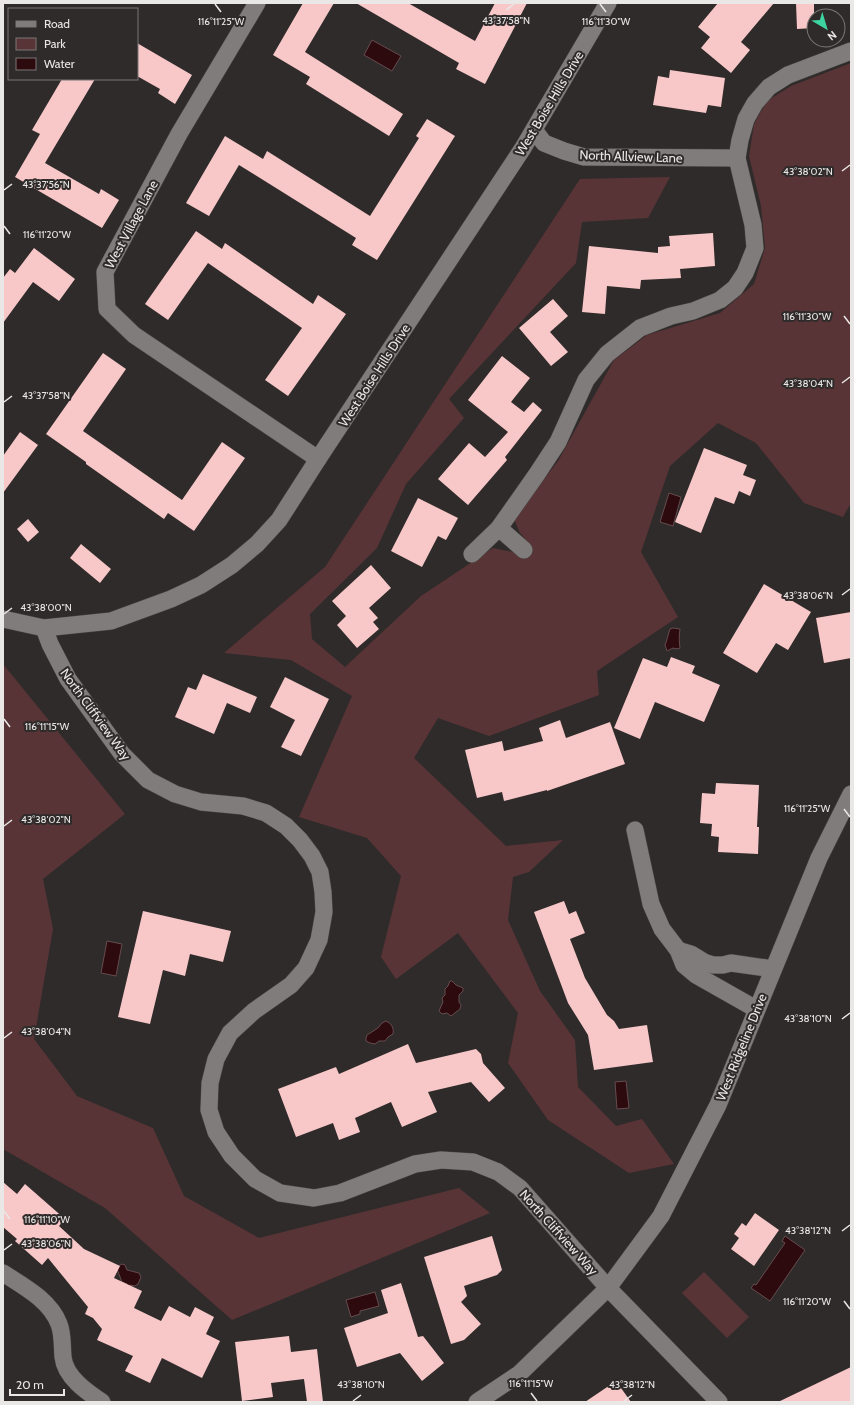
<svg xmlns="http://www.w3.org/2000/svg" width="854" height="1405" font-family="Cabin,sans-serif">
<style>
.green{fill:#593436}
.water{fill:#2c0a0e;stroke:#654c4f}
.building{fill:#f8c7c8}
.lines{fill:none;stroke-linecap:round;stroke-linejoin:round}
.minor-casing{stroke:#4a4646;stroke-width:18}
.minor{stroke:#817c7c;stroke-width:17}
.ticks{fill:none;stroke:#eae7e7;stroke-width:1.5}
.labels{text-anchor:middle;stroke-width:4;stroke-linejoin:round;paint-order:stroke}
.street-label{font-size:13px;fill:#eae7e7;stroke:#2f2b2b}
.ticks-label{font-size:10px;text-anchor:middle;fill:#eae7e7;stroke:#2f2b2b;stroke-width:4;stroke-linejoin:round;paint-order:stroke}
</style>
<rect width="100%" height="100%" fill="#2f2b2b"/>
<g class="green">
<path d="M851 63V503L843 517 804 503 756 443 718 423 670 466 641 552 678 617 597 671 599 695 489 736 438 718 414 758 506 846 563 840 529 872 513 877 508 920 540 991 575 1040 578 1087 616 1126 642 1119 674 1164 629 1173 548 1120 508 1063 518 1013 458 933 396 979 381 957 401 876 367 838 299 817 352 696 291 660 224 653 325 567 580 179 670 177 648 218 582 222 576 263 449 399 464 418 406 484 377 548 310 614 312 639 345 667 421 596 493 548 522 554 529 543 520 533 514 519 558 461 614 360 647 335 720 313 754 284 765 248 761 206 749 156 754 124 767 101 791 86Z"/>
<path d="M3 664 125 814 43 879 53 929 34 1039 77 1096 153 1128 184 1196 259 1238 459 1188 490 1213 232 1320 105 1208 3 1149Z"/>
<path d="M704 1272 749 1317 727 1338 682 1293Z"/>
</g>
<g class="water">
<path d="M372 40 401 56 392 71 364 55Z"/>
<path d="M669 493 681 497 673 526 660 522Z"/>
<path d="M673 628 680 629C679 636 679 641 680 648L677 649 673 648 667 651 665 645C667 641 668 634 670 629Z"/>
<path d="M107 941 122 944 116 976 101 973Z"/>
<path d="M450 981H452L456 985 463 988V991L459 995V1002L461 1005 460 1009 451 1016 447 1013 442 1014 439 1011 443 1002 442 998 445 995V989L448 986Z"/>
<path d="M386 1021C392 1024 394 1028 393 1034L388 1037 385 1041H379L375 1044 370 1043 366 1041V1038L367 1035 378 1028 382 1023Z"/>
<path d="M626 1081 629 1108 617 1109 615 1082Z"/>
<path d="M785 1236 805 1250 770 1301 751 1288 754 1284 756 1285 785 1243 782 1241Z"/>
<path d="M122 1264 125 1265 127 1270 139 1273 141 1277 138 1284 135 1286 130 1285 129 1288 126 1286 127 1284 122 1282 117 1269 118 1266Z"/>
<path d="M375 1292 379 1306 360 1311V1314L351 1317 346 1300Z"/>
</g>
<g class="building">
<path d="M303 3H334L305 52 403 114 389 136 306 84 310 77 273 55Z"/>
<path d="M356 3H408L475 41 495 3H527L485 84 456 69 459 63Z"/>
<path d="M718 3H774L741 42 750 50 731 73 701 48 710 37 698 27Z"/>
<path d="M796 3H814V28L797 29Z"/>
<path d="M137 43 192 75 175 104 158 93 160 89 137 76Z"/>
<path d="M670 70 725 78 721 107 708 105 706 113 653 105 658 76 669 78Z"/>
<path d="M62 79H95L45 163 99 194 101 189 119 200 102 228 15 177 40 134 32 130Z"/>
<path d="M427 119 455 136 377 260 352 245 356 238 239 165 209 216 186 203 225 136 263 159 267 151 370 216 419 138 416 136Z"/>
<path d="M196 231 222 249 225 243 313 304 318 295 346 314 288 396 265 380 302 328 208 263 168 320 145 304Z"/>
<path d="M713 233 715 266 680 269 681 278 641 280 640 289 607 286 605 314 582 312 589 246 658 253V247L670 246 669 236Z"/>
<path d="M34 248 75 279 59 301 33 282 3 323V278L10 269 15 273Z"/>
<path d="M553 299 568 316 550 332 568 352 551 366 519 328Z"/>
<path d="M103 353 126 369 83 431 182 500 222 442 245 458 194 531 168 513 164 519 86 464V462L46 434Z"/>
<path d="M502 356 530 378 511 402 524 412 533 402 542 410 505 457 507 460 468 505 438 479 469 443 485 457 508 432 468 400Z"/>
<path d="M20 432 38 445 3 493V456Z"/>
<path d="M704 448 747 465 743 475 756 480 750 496 739 491 734 504 715 497 701 533 675 522Z"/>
<path d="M418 498 458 518 446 540 438 536 422 567 391 551Z"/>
<path d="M28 519 39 532 28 542 17 529Z"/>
<path d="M81 544 111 569 100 583 70 558Z"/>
<path d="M371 565 391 588 369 608 378 618 373 622 379 629 357 648 337 625 346 616 332 601Z"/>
<path d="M764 584 811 612 788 650 776 643 757 673 723 653Z"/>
<path d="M851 612V658L824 663 816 618Z"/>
<path d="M671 657 695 666 692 673 720 685 704 722 655 702 640 739 614 728 643 658 667 667Z"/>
<path d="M203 674 257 697 250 713 227 703 214 734 175 717 188 687 196 690Z"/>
<path d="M285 677 329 699 301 756 281 747 295 720 270 707Z"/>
<path d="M560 720 566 738 610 722 625 764 547 791V790L504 801 502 792 477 798 465 750 502 741 504 751 543 741 539 728Z"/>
<path d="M716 783 759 785 757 827H759L758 854 718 852 719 837 711 836 712 824 700 823 702 793 715 794Z"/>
<path d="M564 901 569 914 576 911 585 933 570 939 585 978 607 1015 614 1021 619 1029 647 1025 653 1062 594 1070 588 1035 568 1003 534 912Z"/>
<path d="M143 911 231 931 223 962 190 954 185 976 163 970 150 1024 118 1017Z"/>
<path d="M408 1044 416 1063 476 1049 481 1054 483 1063 505 1088 489 1102 471 1082 428 1092 437 1112 402 1127 391 1102 355 1118 360 1132 339 1140 333 1123 296 1137 278 1089 336 1067 339 1074Z"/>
<path d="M3 1182 17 1194 25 1184 65 1219 59 1226 84 1249 120 1266 114 1278 142 1291 134 1308 161 1321 169 1306 190 1317 195 1307 214 1317 206 1334 220 1341 202 1378 162 1358 150 1383 125 1371 133 1356 97 1340 102 1329 93 1318 85 1314 88 1307 48 1258 42 1265 15 1241 17 1239 3 1227Z"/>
<path d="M755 1213 779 1230 754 1266 731 1249 739 1238 734 1234 742 1223 746 1226Z"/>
<path d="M492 1236 502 1270 497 1275 464 1286 467 1296 461 1302 481 1324 464 1340 451 1344 424 1257Z"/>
<path d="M401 1283 418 1337 423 1336 444 1363 422 1381 400 1353 357 1367 344 1328 388 1313 381 1290Z"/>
<path d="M289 1336 291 1352 317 1349 323 1402H307L304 1379 271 1383 273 1397 242 1401 235 1342Z"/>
<path d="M851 1367V1402H778Z"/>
<path d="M616 1381 631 1402H585Z"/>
</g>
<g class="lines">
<g class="minor-casing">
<g id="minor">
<path d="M257 3 179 134 105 272 107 309 134 335 318 459"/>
<path d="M534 130 544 143 564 151 584 157 737 158"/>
<path d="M499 528 524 550"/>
<path d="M472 554 499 528 537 474 558 442 586 380 607 354 640 328 671 316 693 311 720 300 735 288 745 273 755 248 753 225 737 158 740 140 746 119 755 103 769 87 788 75 851 51"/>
<path d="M3 619 44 628 111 621 171 599 201 585 232 565 257 544 279 520 318 459 523 148 608 3"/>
<path d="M44 628 50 644 68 679 122 754 148 780 175 794 201 802 243 806 266 813 286 826 300 840 312 856 320 872 323 892 324 912 319 940 306 968 291 985 254 1011 230 1033 216 1059 210 1083 209 1110 216 1132 232 1156 255 1179 280 1193 314 1198 340 1193 415 1164 441 1160 473 1162 498 1172 520 1188 608 1288 719 1402"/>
<path d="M635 830 651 904 662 929 678 950 684 965 696 975 756 1009"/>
<path d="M678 950 691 954 704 962 713 965H723L731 963 773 969"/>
<path d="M3 1273C23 1286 50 1300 59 1324 63 1334 62 1346 63 1357 65 1377 87 1392 102 1402"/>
<path d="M477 1402 519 1374 608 1288 661 1216 718 1105 819 858 851 794"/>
</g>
</g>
<use href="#minor" class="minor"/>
</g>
<path class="ticks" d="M215 4 221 12M600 4 606 12M506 10 514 4M842 171 850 165M4 190 12 184M4 226 10 234M844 316 850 324M842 383 850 377M4 402 12 396M842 595 850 589M4 614 12 608M4 719 10 727M844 809 850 817M4 826 12 820M842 1019 850 1013M4 1038 12 1032M4 1211 10 1219M842 1231 850 1225M4 1250 12 1244M844 1301 850 1309M531 1393 537 1401M353 1401 361 1395M624 1401 632 1395"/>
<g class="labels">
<g class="street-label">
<text transform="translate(549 103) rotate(-59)" y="5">West Boise Hills Drive</text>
<text transform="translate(631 156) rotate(2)" y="5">North Allview Lane</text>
<text transform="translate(131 224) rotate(-62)" y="5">West Village Lane</text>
<text transform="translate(374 375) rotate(-57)" y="5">West Boise Hills Drive</text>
<text transform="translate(96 714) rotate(54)" y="5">North Cliffview Way</text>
<text transform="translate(741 1047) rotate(-68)" y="5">West Ridgeline Drive</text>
<text transform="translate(559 1232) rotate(48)" y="5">North Cliffview Way</text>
</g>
</g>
<g class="ticks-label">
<text x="506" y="24">43°37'58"N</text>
<text x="221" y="25">116°11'25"W</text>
<text x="606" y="25">116°11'30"W</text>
<text x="808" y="175">43°38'02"N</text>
<text x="46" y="188">43°37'56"N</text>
<text x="47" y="238">116°11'20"W</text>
<text x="807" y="320">116°11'30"W</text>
<text x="808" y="387">43°38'04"N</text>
<text x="46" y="399">43°37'58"N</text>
<text x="808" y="599">43°38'06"N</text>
<text x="46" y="611">43°38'00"N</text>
<text x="47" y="730">116°11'15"W</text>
<text x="807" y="812">116°11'25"W</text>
<text x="46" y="823">43°38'02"N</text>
<text x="808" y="1022">43°38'10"N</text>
<text x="46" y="1035">43°38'04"N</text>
<text x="47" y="1223">116°11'10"W</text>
<text x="808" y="1234">43°38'12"N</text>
<text x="46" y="1247">43°38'06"N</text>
<text x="807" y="1305">116°11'20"W</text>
<text x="531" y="1387">116°11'15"W</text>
<text x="361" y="1388">43°38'10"N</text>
<text x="632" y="1388">43°38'12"N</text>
</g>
<rect width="854" height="1405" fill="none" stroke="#eae7e7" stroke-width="8"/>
<rect x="8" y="8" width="130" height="72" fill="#2f2b2b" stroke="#7a7676"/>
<rect x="16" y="21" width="20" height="6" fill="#817c7c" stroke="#7a7676"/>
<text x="44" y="28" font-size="12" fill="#eae7e7">Road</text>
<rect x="16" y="38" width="20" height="12" fill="#593436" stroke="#7a7676"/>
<text x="44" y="48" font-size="12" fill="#eae7e7">Park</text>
<rect x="16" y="58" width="20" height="12" fill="#2c0a0e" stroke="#7a7676"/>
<text x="44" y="68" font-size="12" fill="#eae7e7">Water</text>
<g transform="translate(826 28) rotate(142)"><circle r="19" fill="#2f2b2b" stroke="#7a7676"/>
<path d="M0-3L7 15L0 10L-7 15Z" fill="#3ed4a2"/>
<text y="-6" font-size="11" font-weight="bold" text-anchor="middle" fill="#eae7e7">N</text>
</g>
<path d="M10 1389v6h54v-6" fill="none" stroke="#eae7e7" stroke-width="2"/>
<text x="16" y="1389" font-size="12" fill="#eae7e7" stroke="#2f2b2b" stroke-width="3" paint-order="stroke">20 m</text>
</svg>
